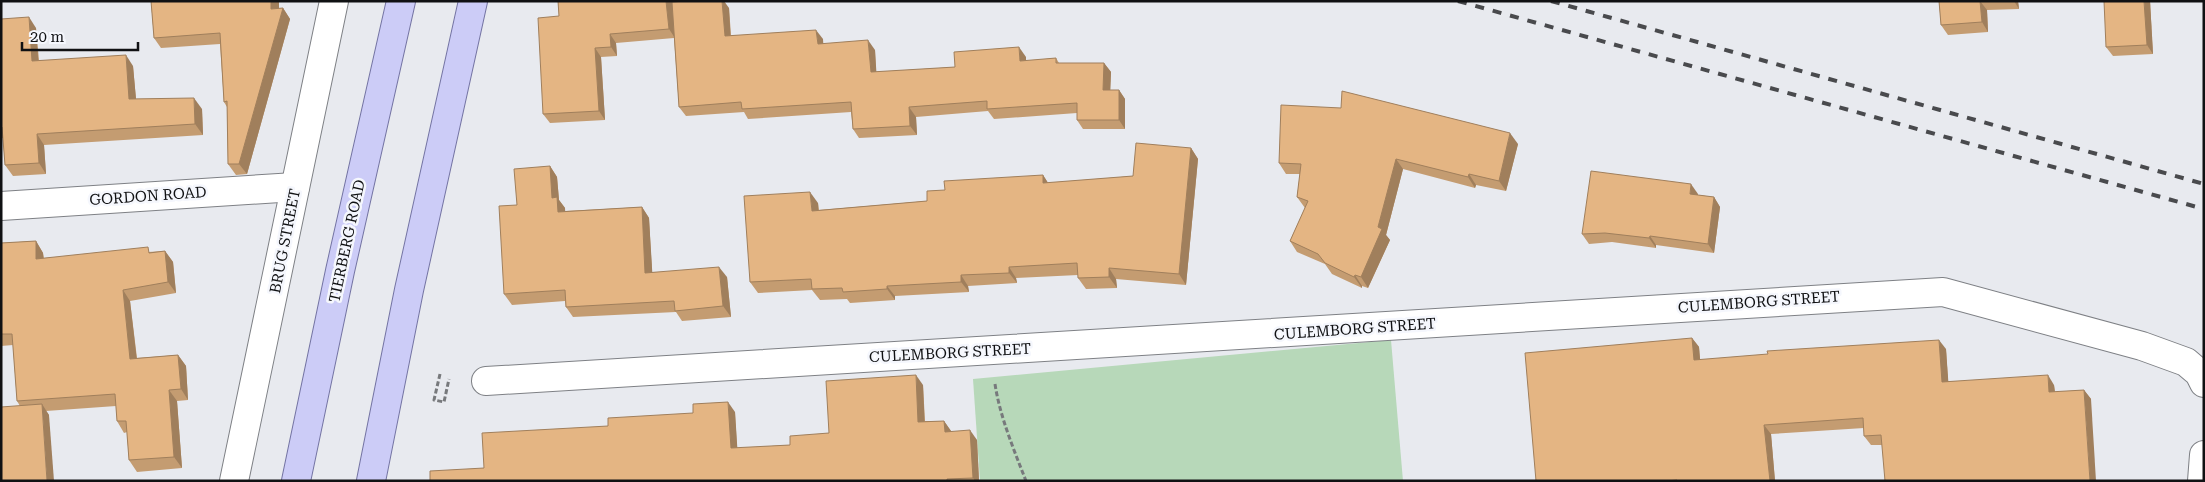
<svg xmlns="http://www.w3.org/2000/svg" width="2205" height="482" font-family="'Roboto Serif',serif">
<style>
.green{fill:#b7d8b9}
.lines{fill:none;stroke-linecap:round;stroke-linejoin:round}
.minor-casing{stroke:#7e8085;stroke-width:30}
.major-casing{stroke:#7474a3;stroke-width:30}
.path{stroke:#77797c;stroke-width:3;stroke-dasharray:5 2.5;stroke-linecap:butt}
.minor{stroke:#fff;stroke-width:28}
.major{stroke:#ccccf7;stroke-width:28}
.rail{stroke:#494a4d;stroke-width:4;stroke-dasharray:9 9;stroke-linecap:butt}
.wall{fill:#c49c71}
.shaded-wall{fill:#a07f5c}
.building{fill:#e4b583;stroke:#a07f5c}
.labels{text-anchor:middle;stroke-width:5;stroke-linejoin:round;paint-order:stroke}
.street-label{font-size:15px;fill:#101113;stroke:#f5f7fd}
</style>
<rect width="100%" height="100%" fill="#e8eaef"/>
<path class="green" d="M1391 340 1403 481H980L973 379Z"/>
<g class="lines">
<g class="minor-casing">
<g id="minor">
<path d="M1 206 295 187"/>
<path d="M486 381 1943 292 2142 346 2186 362 2199 373 2204 383"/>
<path d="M234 481 334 1"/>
<path d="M2202 481 2204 455"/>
</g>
</g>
<g class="major-casing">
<g id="major">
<path d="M296 481 340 271 401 1"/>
<path d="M371 481 409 290 473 1"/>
</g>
</g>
<g class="path">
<path d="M440 374 434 400 444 402 449 379"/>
<path d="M995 384C1000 417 1014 450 1026 481"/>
</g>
<use href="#minor" class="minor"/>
<use href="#major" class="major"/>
<g class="rail">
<path d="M1458 1 2204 209"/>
<path d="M1551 1 2204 184"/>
</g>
</g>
<g class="wall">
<path d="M151 1H279V8H283L290 19 247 174 236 175 228 164 227 107 224 102 220 44 161 48 154 38Z"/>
<path d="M558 1H672V2L729 8 731 35 823 39V44L875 50 876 72 955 67 1026 57V61L1056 58 1059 63H1104L1111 72 1110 90H1119L1125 99V129H1083L1077 120V113L994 119 988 111 916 117 917 135 859 138 853 129 851 112 748 119 744 112 686 116 679 107 674 38 616 43 617 56 601 57 605 120 550 123 543 114 559 16Z"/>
<path d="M1939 1H2018L2019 9 1987 10 1988 32 1948 35 1941 25Z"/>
<path d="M2150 1 2153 54 2113 56 2106 47Z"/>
<path d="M1 19 36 28 39 60 133 66 136 99 202 109 203 135 44 145 46 174 13 176 5 165 3 138H1Z"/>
<path d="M1341 108 1518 144 1506 191 1476 185 1475 188 1403 169 1386 235 1390 240 1368 288 1362 286V288L1332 274 1325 264 1297 252 1290 241 1305 208 1297 197 1300 174H1286L1279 163Z"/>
<path d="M1191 148 1198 159 1186 285 1116 279 1117 288 1086 289 1078 278V275L1016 278 1017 283 968 286 969 292 895 296V300L850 303 847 299 820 300 812 290 758 293 750 282 818 203 819 210 927 201 945 190 1043 175 1048 183 1133 176Z"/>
<path d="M550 166 557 177 559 200 565 208V211L642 207 649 218 652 272 727 277 731 317 682 321 676 312 573 317 566 307 565 301 512 305 504 294 517 205Z"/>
<path d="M1698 194V195L1714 197 1720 207 1714 253 1656 245V248L1612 242 1589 244 1582 234Z"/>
<path d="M36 241 43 253 44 258 165 251 173 262 176 293 130 301 137 358 178 355 186 366 188 400 177 401 182 468 137 472 129 460 127 432 124 433 117 421 116 406 46 411 49 415 20 406 17 401 13 345 1 346V243Z"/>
<path d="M1692 338 1699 347 1700 360 1946 349 1948 381 2054 385 2055 392 2084 390 2091 399 1882 445H1871L1864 436V428L1771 434 1775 481H1536Z"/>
<path d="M923 385 925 421H944L951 431 977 440 979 481H430L484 468 608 426 735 412 737 448 790 445 829 433Z"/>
</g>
<g class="shaded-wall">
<path d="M271 1H279V19L271 9Z"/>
<path d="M666 1H672L675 38 669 29Z"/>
<path d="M722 1H724L729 8 731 45 725 36Z"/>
<path d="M1980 1 1987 10 1988 32 1982 22Z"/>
<path d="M2014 1H2018L2019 9Z"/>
<path d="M2144 1H2150L2153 54 2147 45Z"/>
<path d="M283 8 290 19 247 174 239 164Z"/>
<path d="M29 17 36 28 39 71 32 61Z"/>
<path d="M816 30 823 39 824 54 818 44Z"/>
<path d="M610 34 616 43 617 56 611 47Z"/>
<path d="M868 40 875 50 877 82 871 72Z"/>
<path d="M1019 47 1026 57V70L1020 61Z"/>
<path d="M595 48 601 57 605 120 599 111Z"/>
<path d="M126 55 133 66 137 110 129 99Z"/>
<path d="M1104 63 1111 72 1110 99 1103 90Z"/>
<path d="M1119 90 1125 99V129L1119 120Z"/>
<path d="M194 98 202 109 203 135 195 124Z"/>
<path d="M909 107 916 117 917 135 910 126Z"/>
<path d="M1510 133 1518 144 1506 191 1499 181Z"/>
<path d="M37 134 44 145 46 174 39 163Z"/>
<path d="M1191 148 1198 159 1186 285 1179 274Z"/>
<path d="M1396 159 1403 169 1386 235 1390 240 1368 288 1361 277 1378 227Z"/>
<path d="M550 166 557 177 559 200 565 208 566 223 558 212 552 198Z"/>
<path d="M1469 174 1476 185 1475 188 1468 177Z"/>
<path d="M1043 175 1050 186 1043 183Z"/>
<path d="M1691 184 1698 194 1697 203 1690 194Z"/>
<path d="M810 192 818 203 819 222 812 211Z"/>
<path d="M1714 197 1720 207 1714 253 1708 244Z"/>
<path d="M642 207 649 218 653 284 645 273Z"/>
<path d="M1650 236 1656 245V248L1649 238Z"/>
<path d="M36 241 43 253 44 270 36 259Z"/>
<path d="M165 251 173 262 176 293 168 282Z"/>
<path d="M719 267 727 277 731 317 723 306Z"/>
<path d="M1009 267 1016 278 1017 283 1009 273Z"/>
<path d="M1109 268 1116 279 1117 288 1109 277Z"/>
<path d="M961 275 968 286 969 292 961 282Z"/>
<path d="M1355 275 1362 286V288L1354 277Z"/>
<path d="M887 286 895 296V300L887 289Z"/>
<path d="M123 290 130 301 138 370 130 359Z"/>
<path d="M1692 338 1699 347 1701 370 1694 360Z"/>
<path d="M1939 340 1946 349 1949 391 1942 382Z"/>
<path d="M178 355 186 366 188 400 181 389Z"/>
<path d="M916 375 923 385 925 432 918 422Z"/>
<path d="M2048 375 2054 385 2056 401 2049 392Z"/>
<path d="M169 390 177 401 182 468 174 457Z"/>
<path d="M2084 390 2091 399 2096 481H2090Z"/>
<path d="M728 402 735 412 738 458 731 448Z"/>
<path d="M42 404 49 415 54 481H47Z"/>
<path d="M944 421 951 431 952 441 945 432Z"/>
<path d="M1764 425 1771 434 1775 481H1770Z"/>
<path d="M970 430 977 440 979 481H975L973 478Z"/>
</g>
<g class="building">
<path d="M151 1H271V9L283 8 239 164H228L227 101 224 102 220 33 154 38Z"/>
<path d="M558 1H666L669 29 610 34 611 47 595 48 599 111 543 114 538 18 559 16Z"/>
<path d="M685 1H722L725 36 816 30 818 44 868 40 871 72 955 67 954 52 1019 47 1020 61 1056 58V63H1104L1103 90H1119V120H1077V103L987 109V101L909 107 910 126 853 129 851 102 742 109 741 102 679 107 672 2Z"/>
<path d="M1939 1H1980L1982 22 1941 25Z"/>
<path d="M2104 1H2144L2147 45 2106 47Z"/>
<path d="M29 17 32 61 126 55 129 99 194 98 195 124 37 134 39 163 5 165 2 127H1V19Z"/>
<path d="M1342 91 1510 133 1499 181 1469 174 1468 177 1396 159 1378 227 1382 229 1361 277 1355 275 1354 277 1325 263 1318 254 1290 241 1308 201 1297 197 1301 164 1279 163 1281 105 1341 108Z"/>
<path d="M1136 143 1191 148 1179 274 1109 268V277L1078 278 1077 263 1009 267V273L961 275V282L887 286V289L843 292 842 288 812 289 811 279 750 282 744 196 810 192 812 211 927 201V191L945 190 944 181 1043 175V183L1133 176Z"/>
<path d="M550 166 552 198 557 197 558 212 642 207 645 273 719 267 723 306 675 311 674 301 566 307 565 290 504 294 499 206 517 205 514 169Z"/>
<path d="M1591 171 1691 184 1690 194 1714 197 1708 244 1650 236 1649 238 1605 233 1582 234Z"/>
<path d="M36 241V259L148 247 149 253 165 251 168 282 123 290 130 359 178 355 181 389 169 390 174 457 129 460 126 421H117L115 394 17 401 12 334H1V243Z"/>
<path d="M1692 338 1694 360 1768 354 1767 351 1939 340 1942 382 2048 375 2049 392 2084 390 2090 481H1885L1881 435 1864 436 1863 418 1764 425 1770 481H1677V480L1667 481H1536L1525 353Z"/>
<path d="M916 375 918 422 944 421 945 432 970 430 973 478 947 479V481H430V471L484 468 482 433 608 426V418L693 413V404L728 402 731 448 790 445V436L829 433 826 381Z"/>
<path d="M42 404 47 481H1V407Z"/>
</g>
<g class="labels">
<g class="street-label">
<text transform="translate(148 196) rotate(-4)" y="5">GORDON ROAD</text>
<text transform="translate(285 241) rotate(-79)" y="5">BRUG STREET</text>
<text transform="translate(347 241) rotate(-78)" y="5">TIERBERG ROAD</text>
<text transform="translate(1759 302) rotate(-4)" y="5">CULEMBORG STREET</text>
<text transform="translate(1355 329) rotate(-4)" y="5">CULEMBORG STREET</text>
<text transform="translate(950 353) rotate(-3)" y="5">CULEMBORG STREET</text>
</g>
</g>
<rect width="2205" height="482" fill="none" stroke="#101113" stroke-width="5"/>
<path d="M22 42v8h116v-8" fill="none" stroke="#101113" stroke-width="2.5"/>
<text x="30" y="42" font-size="15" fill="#101113" stroke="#f5f7fd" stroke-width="4" paint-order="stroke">20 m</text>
</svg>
